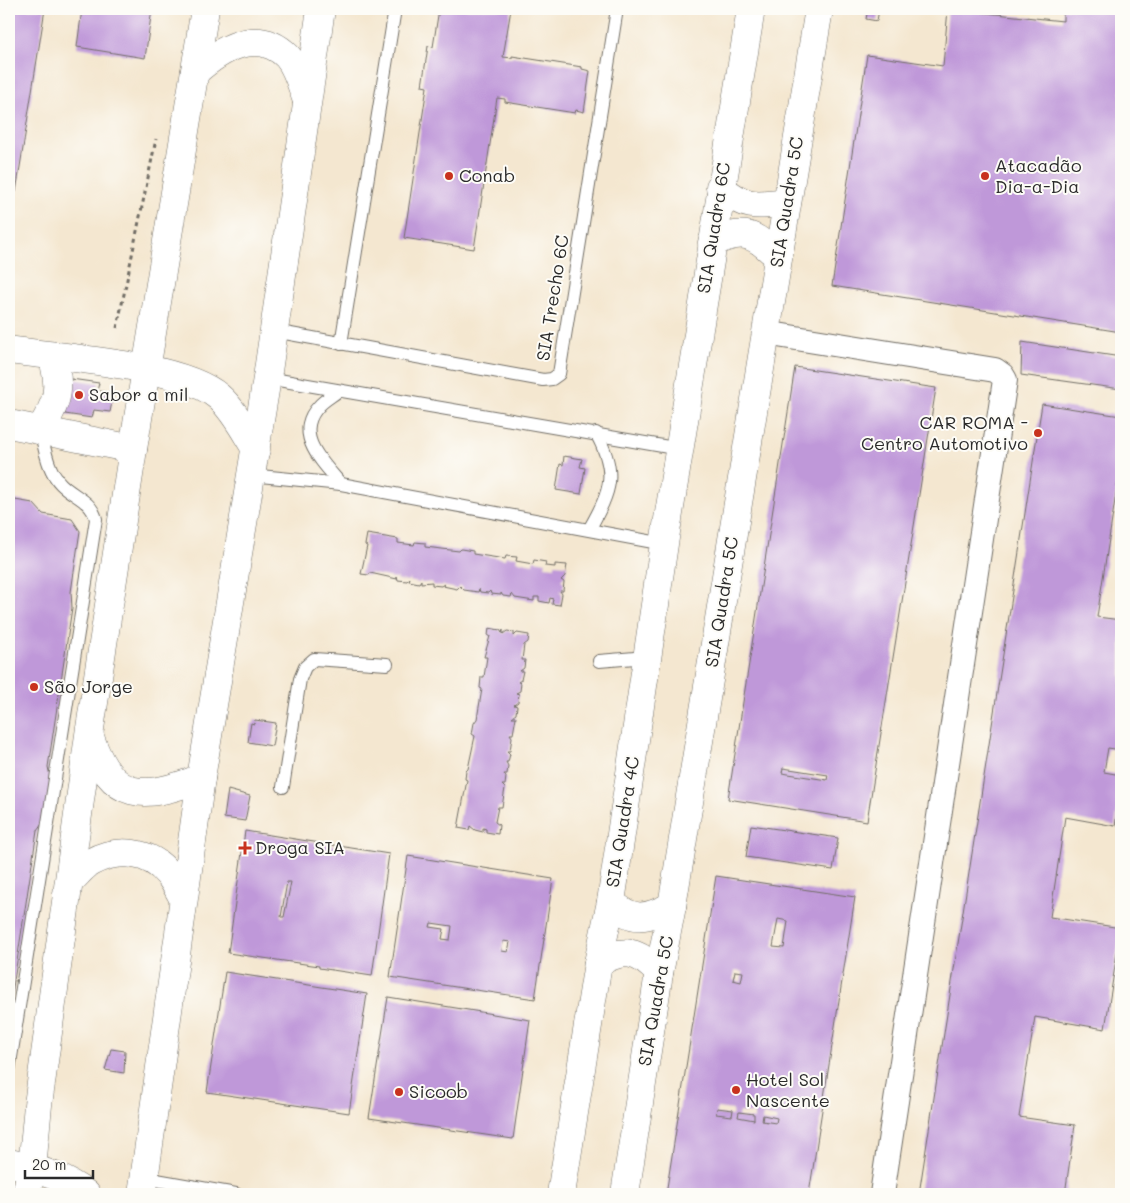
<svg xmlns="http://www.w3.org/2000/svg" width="1130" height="1203" font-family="Mali,sans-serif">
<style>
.building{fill:#bf98d9;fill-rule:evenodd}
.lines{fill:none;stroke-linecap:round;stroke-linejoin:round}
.lane-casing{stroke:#716d65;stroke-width:14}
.street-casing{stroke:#716d65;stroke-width:26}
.secondary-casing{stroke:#716d65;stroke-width:29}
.path{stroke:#716d65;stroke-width:3;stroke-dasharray:4 4;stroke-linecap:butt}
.lane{stroke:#fff;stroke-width:12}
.street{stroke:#fff;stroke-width:24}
.secondary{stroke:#fff;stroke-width:28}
.poi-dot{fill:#c8321e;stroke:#fdfcf7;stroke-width:2}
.labels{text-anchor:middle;stroke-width:4;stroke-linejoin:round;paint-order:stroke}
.poi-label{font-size:18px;fill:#2b2b2b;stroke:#fdfcf7;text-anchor:start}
.street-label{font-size:18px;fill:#2b2b2b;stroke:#fdfcf7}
</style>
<rect width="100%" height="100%" fill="#fdfcf7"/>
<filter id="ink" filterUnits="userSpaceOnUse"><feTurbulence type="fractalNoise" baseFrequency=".02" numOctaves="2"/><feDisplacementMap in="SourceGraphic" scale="10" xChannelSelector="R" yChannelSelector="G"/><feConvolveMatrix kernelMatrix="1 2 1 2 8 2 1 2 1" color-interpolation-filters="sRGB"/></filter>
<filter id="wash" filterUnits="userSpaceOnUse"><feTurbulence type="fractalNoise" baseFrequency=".0096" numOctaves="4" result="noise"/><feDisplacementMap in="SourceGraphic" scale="20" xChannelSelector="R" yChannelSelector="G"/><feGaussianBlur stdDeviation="1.12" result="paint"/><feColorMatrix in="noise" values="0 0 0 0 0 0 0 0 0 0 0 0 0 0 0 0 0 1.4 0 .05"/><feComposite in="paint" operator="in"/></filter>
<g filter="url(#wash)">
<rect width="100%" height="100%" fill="#f4e7d0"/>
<g id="blocks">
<g class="building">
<path d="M9 9H45L16 192H14L10 215Z"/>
<path d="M82 9H152L145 58 77 47Z"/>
<path d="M439 9H511L503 57 512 58V56L582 67V69L590 71 584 112 576 110 575 113 505 102V99L497 98 474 249 404 238 427 87 422 86 426 60 428 46 433 47Z"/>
<path d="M868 9H879L877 21 866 19Z"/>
<path d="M948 9 1063 21V9H1121V332L832 286 867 55 943 66Z"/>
<path d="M1022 342 1121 357V389L1021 375Z"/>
<path d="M795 367 936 388 867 821 728 799ZM783 768 828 775 827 780 782 773Z"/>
<path d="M71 379 99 383 97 391 114 392 110 412 94 410 92 418 65 414Z"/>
<path d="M1042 404 1121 416V461L1097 617 1121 620V750L1108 748 1104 772 1121 775V787L1115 826 1065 817 1050 917 1121 928 1105 1029 1035 1017 1019 1117 1075 1125 1065 1194H919Z"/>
<path d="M564 456 582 459 580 467 585 468 581 494 556 490 560 464 563 465Z"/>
<path d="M9 499 33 503 43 514 72 519 80 531 71 592 72 608 48 767 51 780 44 821 37 831 10 1007Z"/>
<path d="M367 534 398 539V543L414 545 415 542 425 543V547L459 551 461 549 473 551V554L505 559 506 556 517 557 516 561 533 564 534 560 546 562 545 566 555 567V564L567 565 565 576 561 580 564 582 563 591H560L562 594 560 605 552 604 553 599 550 598 549 603 539 601V597H534V601L515 598 512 594 511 597 503 596 501 593V595L491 594 490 591 488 593 480 592 479 589 478 592 464 590 460 586 457 589 443 586 444 584 441 586 432 585V582L421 583V580L419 583 409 581 410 578 407 581 398 580 397 576V579L370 573 369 575 361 574 367 546 365 545Z"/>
<path d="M489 628 500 630 502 633 503 630V634L507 631 514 632V636L517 633 529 635 528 642 524 645 522 660H525L524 668 520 671H523L521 680 518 682 521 683 520 691 516 693 519 694 518 702 514 705 517 706 516 714 512 717H516L513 734H510L512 737 510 751H507L510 754 508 762H506L508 766 507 774H504L506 777 505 785H502L505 788 502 807H498L495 822 499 825 498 834 486 832V829L483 828V832L475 830 470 826 469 830 458 828 467 780 465 779 466 771 468 769 475 736 472 734 474 723 477 719 482 689 480 688 481 677H484L487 657H484L490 636H488Z"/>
<path d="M255 720 276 723 272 746 248 742 251 723 254 724Z"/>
<path d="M228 790 250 796 245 821 224 818Z"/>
<path d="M1120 798H1121V827L1117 826Z"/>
<path d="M751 825 838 838 833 870 746 857Z"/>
<path d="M245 831 389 854 372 976 319 968V966L228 953ZM287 882H291L284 917H281Z"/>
<path d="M408 856 553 879 535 999 390 977ZM431 923 452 926 450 940 442 939 444 929 430 927ZM503 941 510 942 508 952 502 951Z"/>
<path d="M716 876 855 897 809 1194H666ZM778 919 788 921 784 948 773 947ZM735 971 743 972 741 982 733 980ZM717 1108 733 1110 732 1116 716 1114ZM739 1112 754 1114V1120L738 1117ZM763 1115 777 1118 776 1123 762 1121Z"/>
<path d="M225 972 367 994 349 1113 207 1092Z"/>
<path d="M388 997 530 1020 513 1139 369 1118Z"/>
<path d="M111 1049 125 1051 124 1073 105 1070Z"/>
</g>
</g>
</g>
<g filter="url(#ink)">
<use href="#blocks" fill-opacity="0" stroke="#716d65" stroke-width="1"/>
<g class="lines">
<g class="lane-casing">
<g id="lane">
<path d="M274 331 543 380 552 379 559 374 617 9"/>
<path d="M341 344 395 9"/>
<path d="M267 378 680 449"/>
<path d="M338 391C332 396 324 400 319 406 292 434 323 463 341 484"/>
<path d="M250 475 341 484 664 544"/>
<path d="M590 528C611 490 618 473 596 433"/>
<path d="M599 661 647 657"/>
<path d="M283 787 300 679 305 667 314 659 387 664"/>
<path d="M9 1070 96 519C91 500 74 497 61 484 47 470 45 448 40 430"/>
<path d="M145 1178 236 1194"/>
</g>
</g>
<g class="street-casing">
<path id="street" d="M765 333 995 370 1002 375 1005 380 882 1194"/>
</g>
<g class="secondary-casing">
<g id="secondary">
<path d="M195 72C220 50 257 26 287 56 297 67 301 84 306 98"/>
<path d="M720 187C744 208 756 206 787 202"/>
<path d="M712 243C744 228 754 233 778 257"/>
<path d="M9 350C61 358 181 364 219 397 234 410 245 432 256 449"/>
<path d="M9 424 133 449"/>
<path d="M40 430C58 402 62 388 52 356"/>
<path d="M90 737C112 803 143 800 201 778"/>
<path d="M70 881C77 875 83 866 91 862 117 848 150 850 169 875 175 882 179 891 183 898"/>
<path d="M611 902C633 923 647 918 672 906"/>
<path d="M598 963C624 947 639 951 659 973"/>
<path d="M9 1163C37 1168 64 1177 86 1194"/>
<path d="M26 1194 32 1168 38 1105 89 735 133 449 205 9"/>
<path d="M142 1194 201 778 267 378 321 9"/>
<path d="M561 1194 598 963 611 902 664 544 751 9"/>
<path d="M625 1194 659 973 672 906 819 9"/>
</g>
</g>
<path class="path" d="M117 328 156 139"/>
<use href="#lane" class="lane"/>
<use href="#street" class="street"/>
<use href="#secondary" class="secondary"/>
</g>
</g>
<g class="poi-dot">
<circle cx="449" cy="176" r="5"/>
<circle cx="985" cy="176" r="5"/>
<circle cx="79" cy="395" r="5"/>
<circle cx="1038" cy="433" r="5"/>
<circle cx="34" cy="687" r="5"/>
<path d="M242.5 840.5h5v5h5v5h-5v5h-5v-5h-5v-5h5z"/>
<circle cx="736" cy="1090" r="5"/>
<circle cx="399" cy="1092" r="5"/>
</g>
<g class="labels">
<g class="poi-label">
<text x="995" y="172">Atacadão<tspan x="995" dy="21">Dia-a-Dia</tspan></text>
<text x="459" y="182">Conab</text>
<text x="89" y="401">Sabor a mil</text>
<text x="1028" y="429" text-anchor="end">CAR ROMA -<tspan x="1028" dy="21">Centro Automotivo</tspan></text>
<text x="44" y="693">São Jorge</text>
<text x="255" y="854">Droga SIA</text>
<text x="746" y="1086">Hotel Sol<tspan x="746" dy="21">Nascente</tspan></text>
<text x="409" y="1098">Sicoob</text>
</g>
<g class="street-label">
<text transform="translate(787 202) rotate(-81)" y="6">SIA Quadra 5C</text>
<text transform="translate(714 228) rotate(-81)" y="6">SIA Quadra 6C</text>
<text transform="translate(553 298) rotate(-81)" y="6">SIA Trecho 6C</text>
<text transform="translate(722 602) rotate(-81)" y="6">SIA Quadra 5C</text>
<text transform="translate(623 822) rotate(-81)" y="6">SIA Quadra 4C</text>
<text transform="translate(656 1001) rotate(-80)" y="6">SIA Quadra 5C</text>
</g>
</g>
<rect width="1130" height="1203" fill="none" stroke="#fdfcf7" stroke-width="30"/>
<path d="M25 1170v8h68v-8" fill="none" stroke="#2b2b2b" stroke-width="2.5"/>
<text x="32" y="1170" font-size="15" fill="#2b2b2b" stroke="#fdfcf7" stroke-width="4" paint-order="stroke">20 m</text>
</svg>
